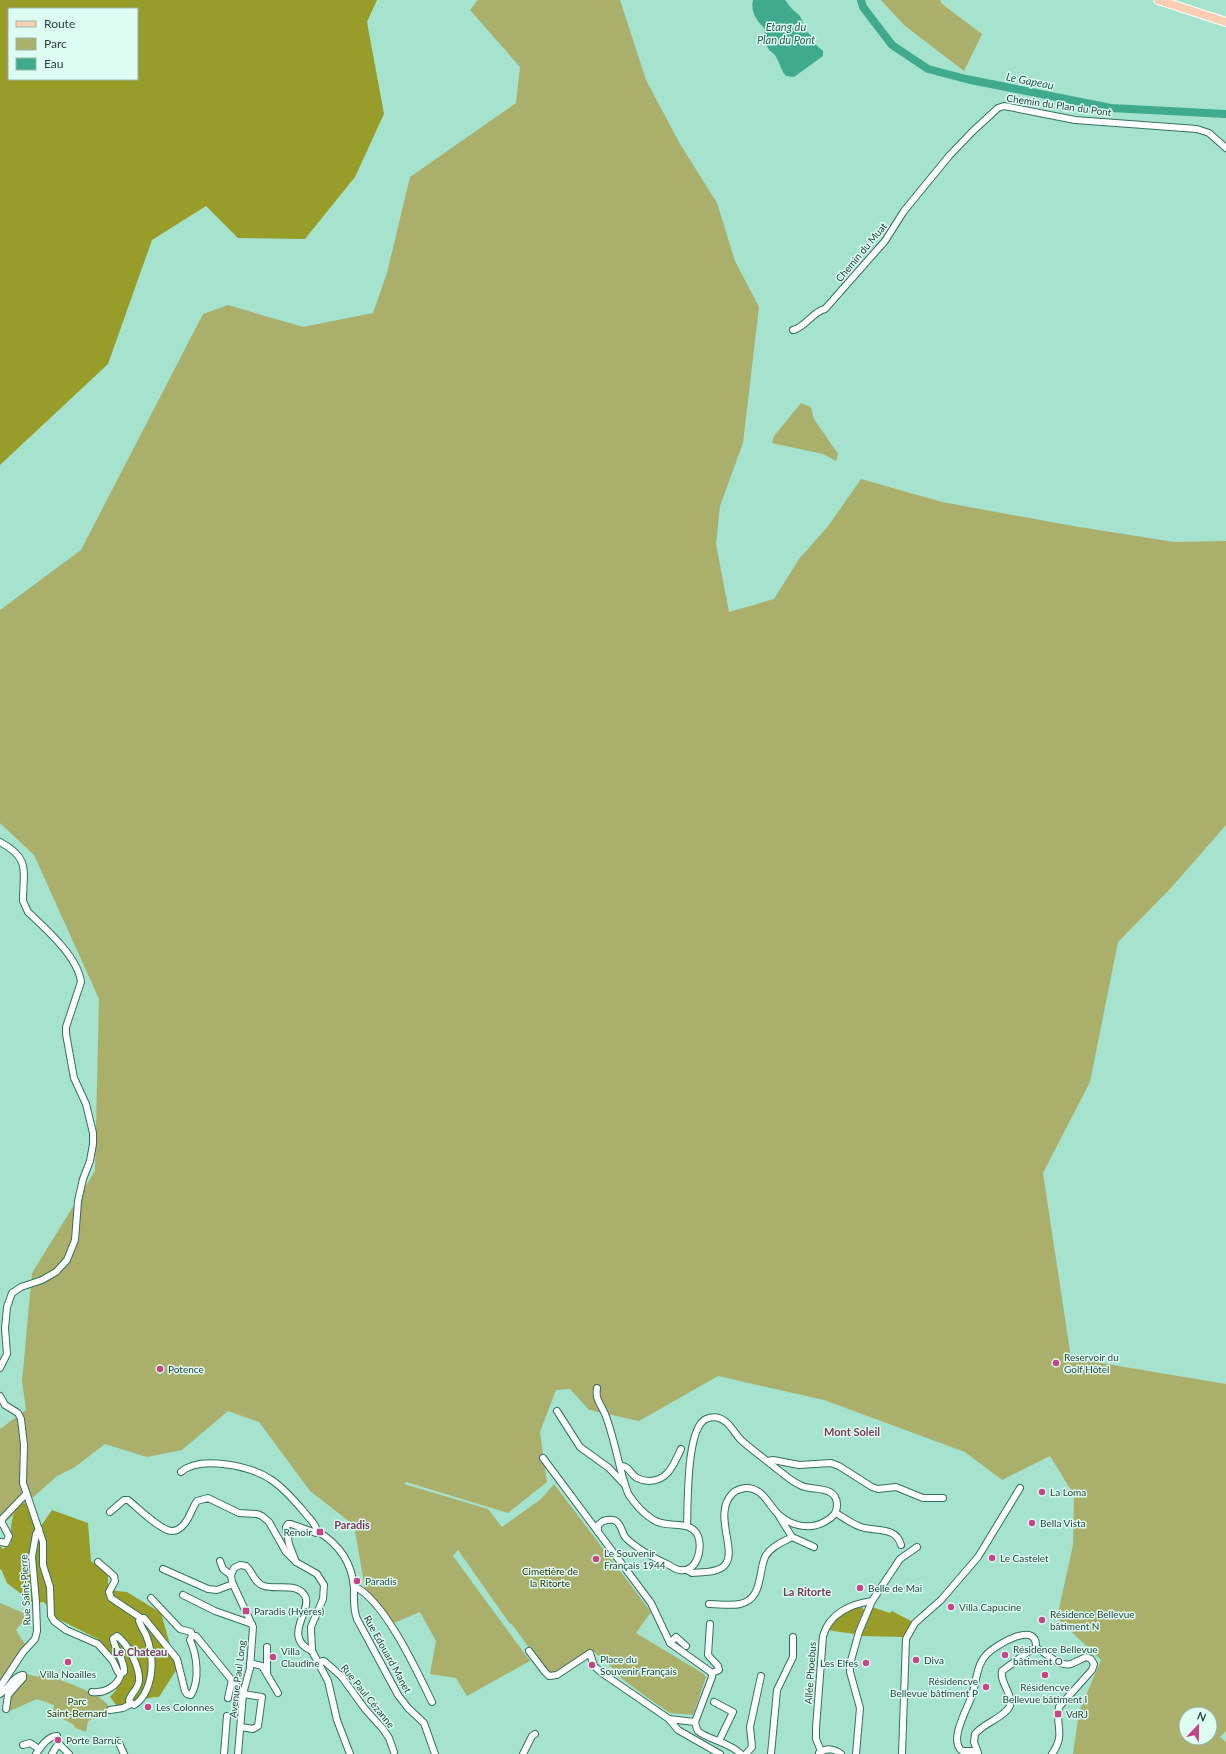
<svg xmlns="http://www.w3.org/2000/svg" width="1226" height="1754" font-family="Lato,sans-serif">
<style>
.green{fill:#aaaf6b;fill-rule:evenodd}
.forest{fill:#989d2a;fill-rule:evenodd}
.water{fill:#40aa8e}
.lines{fill:none;stroke-linecap:round;stroke-linejoin:round}
.river{stroke:#40aa8e;stroke-width:8}
.minor-casing{stroke:#34705f;stroke-width:8}
.major-casing{stroke:#fff;stroke-width:10}
.minor{stroke:#fff;stroke-width:6}
.major{stroke:#fbceb2;stroke-width:8}
.poi-dot{fill:#c84488;stroke:#defdf2;stroke-width:1.5}
.labels{text-anchor:middle;stroke-width:3;stroke-linejoin:round;paint-order:stroke}
.street-label{font-size:10px;fill:#29433a;stroke:#defdf2}
.poi-label{font-size:10px;fill:#29433a;stroke:#defdf2;text-anchor:start}
.park-label{font-size:10px;fill:#2e2f00;stroke:#defdf2}
.water-label{font-size:11px;font-style:italic;fill:#265f4f;stroke:#defdf2}
.neighbourhood-label{font-size:11px;font-weight:bold;fill:#7b3858;stroke:#defdf2}
</style>
<rect width="100%" height="100%" fill="#a5e3ce"/>
<g class="green">
<path d="M478 0H620L646 80 680 144 717 203 735 261 759 307 743 443 720 506 716 544 729 612 774 599 799 559 829 525 861 479 942 502 1073 526 1174 542 1226 541V825L1170 889 1118 942 1090 1082 1043 1173 1071 1358 1226 1384V1731L1220 1737 1226 1742V1754H1073L1079 1712 1101 1660 1057 1618 1073 1545 1074 1495 1050 1456 1002 1480 965 1452 824 1400 718 1376 639 1421 589 1410 570 1389 556 1390 540 1432 547 1482 508 1513 406 1482 404 1484 488 1509 502 1527 541 1499 554 1484 651 1612 636 1633 704 1674 706 1677 693 1715 670 1713 645 1696 616 1674 617 1672 592 1650 556 1674H550L546 1671 511 1623 510 1624 458 1550 453 1556 530 1661 467 1696 456 1678 430 1674 436 1641 420 1612 394 1623 365 1589 354 1525 310 1491 259 1422 228 1411 182 1450 147 1457 105 1444 75 1467 57 1476 0 1527V1429L26 1410 22 1381 32 1273 95 1171 99 999 34 855 0 823V610L81 550 203 314 228 305 303 327 373 313 387 273 410 177 516 103 520 67 470 10ZM1186 1714H1210V1738H1186Z"/>
<path d="M881 0H940L942 4 982 34 964 71 904 25Z"/>
<path d="M801 403 811 407 814 419 838 454 836 461 823 454 772 443 774 436Z"/>
<path d="M0 1603 28 1615 16 1630 26 1646 1 1682 0 1681Z"/>
<path d="M40 1673C55 1679 110 1694 110 1711L88 1721 86 1732 75 1728 74 1725 53 1713 54 1705 37 1699 10 1711 7 1709 9 1695 27 1674 39 1677Z"/>
</g>
<g class="forest">
<path d="M0 0H377L367 22 384 114 355 177 305 239 238 238 206 206 152 240 108 364 0 465ZM9 9H137V79H9Z"/>
<path d="M20 1503 26 1504 34 1526H41L52 1510 88 1523 91 1561 108 1574V1590L127 1592 161 1613 177 1669 159 1697C144 1697 132 1705 117 1706L110 1697 116 1690 120 1670 98 1639 56 1618 44 1602 33 1603 7 1583 2 1571 0 1569V1546L3 1549 11 1543C10 1527 11 1516 20 1503Z"/>
<path d="M862 1607 864 1610 854 1634 827 1630C837 1616 846 1609 862 1607Z"/>
<path d="M872 1607 890 1613 892 1611 913 1622 906 1631 904 1637 860 1636Z"/>
</g>
<path class="water" d="M753 0H785L792 9 800 16 807 32 813 37 816 45 823 51V56L794 77 786 76C781 71 780 63 776 57 775 54 771 52 769 50 765 44 764 36 765 29 757 21 750 12 753 0Z"/>
<g class="lines">
<path class="river" d="M861 0 863 7 892 45 928 69 966 79 1111 108 1226 114"/>
<g class="minor-casing">
<g id="minor">
<path d="M793 330C806 327 812 312 825 309L885 241 904 211 949 156 973 131 998 108 1004 106 1075 120 1197 129 1209 133 1226 148"/>
<path d="M0 842C31 859 23 870 23 901L28 912C46 929 78 957 81 982L66 1027V1034L74 1078 86 1104 93 1133V1144L90 1161 83 1179 78 1201 75 1240 67 1260 56 1272 42 1280 21 1287 12 1293 7 1307 5 1328 7 1354 0 1368"/>
<path d="M597 1388C595 1400 601 1404 605 1414 613 1434 617 1457 623 1478 625 1483 626 1490 629 1495 635 1504 643 1513 652 1519 667 1530 690 1518 698 1536 703 1548 697 1573 680 1570 677 1570 672 1567 669 1565 654 1558 638 1550 626 1538 622 1534 622 1526 617 1522 613 1518 607 1520 603 1521L598 1525V1532"/>
<path d="M0 1396 5 1405 18 1413 21 1419 24 1445 23 1483 43 1542V1565L50 1587 51 1616 54 1621 66 1630 98 1644 113 1661 118 1672 121 1674"/>
<path d="M557 1411 580 1447 609 1468 624 1484"/>
<path d="M543 1458 651 1603 670 1643 712 1673V1677L695 1722"/>
<path d="M768 1461 773 1460 799 1465 831 1463 839 1466 872 1487 878 1489 896 1487 923 1498H943"/>
<path d="M620 1466C629 1465 630 1474 637 1478 641 1480 645 1481 649 1481 668 1481 674 1464 681 1449"/>
<path d="M181 1472C200 1455 250 1466 270 1479 283 1487 295 1501 305 1513 309 1518 316 1524 317 1531"/>
<path d="M110 1512 124 1500H128C137 1507 161 1531 172 1531 177 1531 182 1527 185 1523 190 1517 192 1508 197 1501L208 1498 239 1513 257 1514 262 1516 269 1522 286 1552 296 1562"/>
<path d="M836 1513C844 1518 852 1524 861 1527 876 1532 896 1526 901 1545"/>
<path d="M779 1516 792 1537 814 1547"/>
<path d="M687 1526C688 1505 686 1428 706 1419 713 1416 720 1417 726 1422 732 1427 736 1435 741 1440 752 1450 765 1459 777 1469 785 1475 792 1482 802 1486 813 1491 837 1485 837 1505 837 1513 833 1517 826 1521 811 1530 793 1527 779 1515 768 1505 763 1487 745 1488 740 1489 735 1490 732 1494 712 1515 739 1552 724 1566 717 1573 701 1572 692 1573L687 1570"/>
<path d="M317 1531C339 1544 352 1562 354 1588 354 1599 353 1609 357 1619L398 1695 408 1708 424 1723 435 1754"/>
<path d="M0 1542 6 1543 9 1536 2 1523V1519L26 1494"/>
<path d="M220 1561 223 1569 231 1575"/>
<path d="M98 1562 114 1576 115 1581 109 1592 111 1598 141 1618"/>
<path d="M163 1569 208 1589 217 1590 233 1584"/>
<path d="M354 1586C385 1601 417 1671 432 1702"/>
<path d="M183 1595 215 1611 252 1624"/>
<path d="M151 1598 180 1629 191 1632 192 1636"/>
<path d="M709 1604C718 1604 731 1606 740 1604 763 1599 758 1573 765 1557 770 1547 783 1542 792 1537"/>
<path d="M710 1624 708 1655 718 1666 719 1670 712 1673"/>
<path d="M670 1643 676 1637 686 1646"/>
<path d="M1036 1648C1048 1653 1057 1667 1071 1664 1076 1662 1081 1659 1086 1657L1091 1659 1094 1664 1092 1670 1059 1707C1055 1726 1066 1734 1052 1754"/>
<path d="M312 1651 311 1627 323 1599 324 1585 317 1574 296 1562 289 1544 286 1527 288 1524H291L316 1533 317 1531"/>
<path d="M312 1651 328 1681 337 1720 350 1754"/>
<path d="M529 1651 545 1672 549 1676 557 1675 590 1653 594 1666 602 1673 669 1719 695 1722"/>
<path d="M319 1662 324 1661 341 1676 365 1709 383 1729 389 1738 394 1752"/>
<path d="M250 1663 262 1666 278 1693"/>
<path d="M267 1672V1647"/>
<path d="M0 1687 23 1652 35 1639 37 1631 36 1602 32 1557 36 1534 39 1529"/>
<path d="M92 1692C104 1694 118 1686 121 1674L124 1672C125 1660 115 1650 113 1639L117 1636C128 1644 140 1667 139 1681 138 1690 130 1694 129 1701L134 1705C140 1702 143 1697 146 1691 154 1674 153 1653 146 1635 143 1630 141 1626 139 1621L141 1618H144L177 1659 185 1691 187 1694 191 1695C200 1680 197 1655 190 1640L192 1636H196L243 1694"/>
<path d="M0 1694C8 1689 15 1675 23 1675V1678L8 1695 6 1709"/>
<path d="M228 1698 232 1680"/>
<path d="M714 1702 733 1712 719 1741"/>
<path d="M110 1710 123 1708 131 1704"/>
<path d="M669 1719 678 1730 720 1754"/>
<path d="M695 1722C696 1725 696 1728 698 1731 706 1739 729 1742 741 1754"/>
<path d="M241 1727 253 1729 258 1726 262 1697 243 1694"/>
<path d="M118 1741 124 1754"/>
<path d="M23 1745 30 1743 39 1749"/>
<path d="M60 1745 69 1754"/>
<path d="M821 1751 816 1739V1728L823 1636C829 1614 850 1604 872 1601L900 1559 917 1547"/>
<path d="M977 1751H962C948 1740 968 1708 972 1695 977 1681 976 1665 987 1654 996 1645 1038 1619 1036 1648"/>
<path d="M819 1753C826 1748 834 1748 841 1754"/>
<path d="M978 1753 974 1742 975 1734C984 1723 999 1720 1008 1709 1017 1698 999 1683 1002 1671L1029 1651 1036 1648"/>
<path d="M36 1754C41 1746 48 1736 57 1736"/>
<path d="M52 1754 56 1747 60 1745"/>
<path d="M224 1754 227 1716"/>
<path d="M238 1754 243 1694 250 1668 253 1627 232 1582 231 1575 234 1568 240 1565 246 1566C253 1572 254 1583 264 1586 276 1590 297 1582 305 1596 313 1610 281 1637 312 1651"/>
<path d="M523 1754 532 1736 535 1734"/>
<path d="M746 1754 752 1747 750 1727 761 1676"/>
<path d="M771 1754 777 1690 793 1657V1637"/>
<path d="M856 1754 860 1708 850 1672V1664L859 1632 872 1601"/>
<path d="M902 1754 906 1639 915 1623 941 1600 978 1557 1020 1488"/>
</g>
</g>
<g class="major-casing">
<path id="major" d="M1158 0 1226 22"/>
</g>
<use href="#minor" class="minor"/>
<use href="#major" class="major"/>
</g>
<g class="poi-dot">
<circle cx="1056" cy="1363" r="4"/>
<circle cx="160" cy="1369" r="4"/>
<circle cx="1042" cy="1492" r="4"/>
<circle cx="1032" cy="1523" r="4"/>
<rect x="316" y="1528" width="8" height="8" rx="2"/>
<circle cx="992" cy="1558" r="4"/>
<circle cx="596" cy="1559" r="4"/>
<circle cx="357" cy="1581" r="4"/>
<circle cx="860" cy="1588" r="4"/>
<circle cx="951" cy="1607" r="4"/>
<rect x="242" y="1607" width="8" height="8" rx="2"/>
<circle cx="1042" cy="1620" r="4"/>
<circle cx="1005" cy="1655" r="4"/>
<circle cx="273" cy="1657" r="4"/>
<circle cx="916" cy="1660" r="4"/>
<circle cx="68" cy="1662" r="4"/>
<circle cx="866" cy="1663" r="4"/>
<circle cx="592" cy="1665" r="4"/>
<circle cx="1045" cy="1675" r="4"/>
<circle cx="986" cy="1687" r="4"/>
<circle cx="148" cy="1707" r="4"/>
<rect x="1054" y="1710" width="8" height="8" rx="2"/>
<circle cx="58" cy="1740" r="4"/>
</g>
<g class="labels">
<g class="street-label">
<text transform="translate(1059 105) rotate(8)" y="4">Chemin du Plan du Pont</text>
<text transform="translate(861 252) rotate(-50)" y="4">Chemin du Muat</text>
<text transform="translate(25 1590) rotate(-93)" y="4">Rue Saint-Pierre</text>
<text transform="translate(388 1654) rotate(61)" y="4">Rue Edouard Manet</text>
<text transform="translate(810 1673) rotate(-86)" y="4">Allée Phoebus</text>
<text transform="translate(237 1679) rotate(-83)" y="4">Avenue Paul Long</text>
<text transform="translate(368 1696) rotate(51)" y="4">Rue Paul Cézanne</text>
</g>
<g class="poi-label">
<text x="1064" y="1361">Reservoir du<tspan x="1064" dy="12">Golf Hôtel</tspan></text>
<text x="168" y="1373">Potence</text>
<text x="1050" y="1496">La Loma</text>
<text x="1040" y="1527">Bella Vista</text>
<text x="312" y="1536" text-anchor="end">Renoir</text>
<text x="604" y="1557">Le Souvenir<tspan x="604" dy="12">Français 1944</tspan></text>
<text x="1000" y="1562">Le Castelet</text>
<text x="365" y="1585">Paradis</text>
<text x="868" y="1592">Belle de Mai</text>
<text x="959" y="1611">Villa Capucine</text>
<text x="254" y="1615">Paradis (Hyères)</text>
<text x="1050" y="1618">Résidence Bellevue<tspan x="1050" dy="12">bâtiment N</tspan></text>
<text x="1013" y="1653">Résidence Bellevue<tspan x="1013" dy="12">bâtiment O</tspan></text>
<text x="281" y="1655">Villa<tspan x="281" dy="12">Claudine</tspan></text>
<text x="600" y="1663">Place du<tspan x="600" dy="12">Souvenir Français</tspan></text>
<text x="924" y="1664">Diva</text>
<text x="858" y="1667" text-anchor="end">Les Elfes</text>
<text x="68" y="1678" text-anchor="middle">Villa Noailles</text>
<text x="978" y="1685" text-anchor="end">Résidencve<tspan x="978" dy="12">Bellevue bâtiment P</tspan></text>
<text x="1045" y="1691" text-anchor="middle">Résidencve<tspan x="1045" dy="12">Bellevue bâtiment I</tspan></text>
<text x="156" y="1711">Les Colonnes</text>
<text x="1066" y="1718">VdRJ</text>
<text x="66" y="1744">Porte Barruc</text>
</g>
<g class="park-label">
<text x="550" y="1575">Cimetière de<tspan x="550" dy="12">la Ritorte</tspan></text>
<text x="77" y="1705">Parc<tspan x="77" dy="12">Saint-Bernard</tspan></text>
</g>
<g class="water-label">
<text x="786" y="31">Etang du<tspan x="786" dy="13">Plan du Pont</tspan></text>
<text transform="translate(1030 81) rotate(11)" y="4">Le Gapeau</text>
</g>
<g class="neighbourhood-label">
<text x="852" y="1436">Mont Soleil</text>
<text x="352" y="1529">Paradis</text>
<text x="807" y="1596">La Ritorte</text>
<text x="140" y="1656">Le Chateau</text>
</g>
</g>
<rect x="8" y="8" width="130" height="72" fill="#defdf2" stroke="#96b3a8"/>
<rect x="16" y="21" width="20" height="6" fill="#fbceb2" stroke="#96b3a8"/>
<text x="44" y="28" font-size="12" fill="#29433a">Route</text>
<rect x="16" y="38" width="20" height="12" fill="#aaaf6b" stroke="#96b3a8"/>
<text x="44" y="48" font-size="12" fill="#29433a">Parc</text>
<rect x="16" y="58" width="20" height="12" fill="#40aa8e" stroke="#96b3a8"/>
<text x="44" y="68" font-size="12" fill="#29433a">Eau</text>
<g transform="translate(1198 1726) rotate(22)"><circle r="19" fill="#defdf2" stroke="#96b3a8"/>
<path d="M0-3L7 15L0 10L-7 15Z" fill="#c84488"/>
<text y="-6" font-size="11" font-weight="bold" text-anchor="middle" fill="#29433a">N</text>
</g>
</svg>
